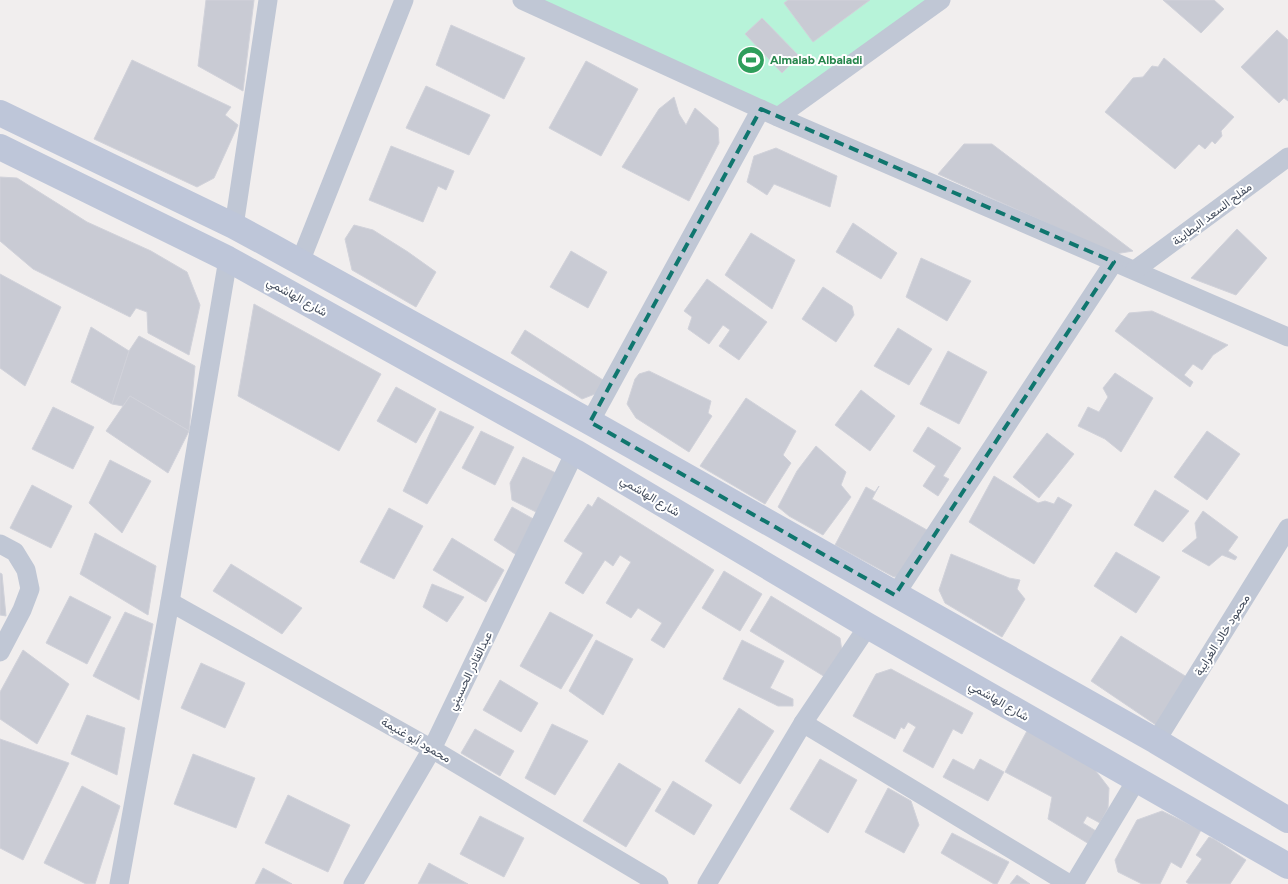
<svg xmlns="http://www.w3.org/2000/svg" width="1288" height="884" font-family="Figtree,Vazirmatn,sans-serif">
<style>
.green{fill:#b7f3d9}
.building{fill:#c9cbd4;stroke:#d1d2da}
.lines{fill:none;stroke-linecap:round;stroke-linejoin:round}
.street{stroke:#c0c7d5;stroke-width:19}
.secondary{stroke:#bec6d9;stroke-width:26}
.marked{fill:none;stroke:#0f766e;stroke-width:4;stroke-dasharray:10 6;stroke-linejoin:round}
.labels{text-anchor:middle;stroke-width:4;stroke-linejoin:round;paint-order:stroke}
.leisure-label{font-size:12px;font-weight:bold;fill:#27864d;stroke:#fff;text-anchor:start}
.street-label{font-size:12px;fill:#444d5d;stroke:#fff}
</style>
<rect width="100%" height="100%" fill="#f1eeee"/>
<path class="green" d="M514 0H940L774 120Z"/>
<g class="building">
<path d="M206 0H254L243 91 198 66Z"/>
<path d="M788 0H870L813 42 784 3Z"/>
<path d="M1163 0H1214L1224 9 1201 33Z"/>
<path d="M762 18 799 56 782 73 745 34Z"/>
<path d="M451 25 525 58 504 99 436 65Z"/>
<path d="M1277 30 1288 40V101L1284 98 1279 103 1241 67Z"/>
<path d="M1164 58 1234 117 1221 131 1222 136 1215 144 1212 141 1205 149 1199 144 1175 169 1105 112 1133 78 1143 77 1152 66 1158 67Z"/>
<path d="M132 60 231 107 225 115 238 125 214 178 197 187 94 139Z"/>
<path d="M586 61 638 89 601 156 549 128Z"/>
<path d="M426 86 490 115 469 155 406 128Z"/>
<path d="M674 97 679 114 686 125 695 108 718 128 719 143 689 201 622 167 659 109Z"/>
<path d="M964 144H992L1133 251 1115 254 938 174Z"/>
<path d="M391 146 454 171 446 190 438 186 423 222 369 200Z"/>
<path d="M776 148 837 176 830 207 774 184 767 195 747 182 754 156Z"/>
<path d="M0 177 17 178 87 222 151 251 187 272 200 305 189 355 148 333 147 312 136 308 130 317 33 269 0 241Z"/>
<path d="M853 223 897 253 881 279 836 252Z"/>
<path d="M354 225 373 230 408 252 436 272 416 307 352 270 345 239Z"/>
<path d="M1237 229 1267 258 1236 295 1191 278Z"/>
<path d="M751 233 795 260 772 309 725 275Z"/>
<path d="M571 251 607 272 588 308 550 287Z"/>
<path d="M921 258 971 281 947 321 906 297Z"/>
<path d="M0 274 61 307 25 386 0 368Z"/>
<path d="M707 279 767 322 739 360 719 346 730 330 723 325 709 344 688 329 692 317 684 311Z"/>
<path d="M823 287 852 306 854 315 836 342 802 319Z"/>
<path d="M254 304 381 374 339 451 238 396Z"/>
<path d="M1152 311 1228 345 1213 355 1202 370 1193 364 1184 375 1193 382 1190 387 1115 331 1129 313Z"/>
<path d="M91 327 129 351 112 404 71 382Z"/>
<path d="M898 328 932 349 909 385 874 366Z"/>
<path d="M525 330 603 380 600 392 582 399 511 353Z"/>
<path d="M139 336 195 366 189 431 130 396 123 406 112 404 129 351Z"/>
<path d="M948 351 987 372 959 424 920 404Z"/>
<path d="M649 371 711 401 708 413 712 416 689 452 636 418 627 404 635 379 639 374Z"/>
<path d="M1115 373 1153 398 1121 452 1105 439 1078 426 1088 407 1099 412 1108 397 1103 388Z"/>
<path d="M396 387 436 409 416 443 377 421Z"/>
<path d="M861 390 895 416 870 451 835 425Z"/>
<path d="M130 396 189 431 168 473 106 431Z"/>
<path d="M746 398 796 431 783 455 791 463 765 504 700 466Z"/>
<path d="M53 407 94 427 73 469 32 449Z"/>
<path d="M440 411 474 427 427 504 403 491Z"/>
<path d="M928 427 961 448 943 476 949 479 938 496 923 486 936 466 913 451Z"/>
<path d="M481 431 514 447 495 485 462 468Z"/>
<path d="M1207 431 1240 454 1207 500 1174 477Z"/>
<path d="M1047 433 1074 454 1039 498 1013 477Z"/>
<path d="M816 446 846 472 841 485 851 497 823 535 789 516 778 507 797 471Z"/>
<path d="M523 457 560 475 540 514 512 500 510 483Z"/>
<path d="M110 460 151 481 122 533 89 503Z"/>
<path d="M994 476 1038 503 1045 501 1054 504 1058 497 1072 505 1034 564 969 522Z"/>
<path d="M32 485 72 506 51 548 10 528Z"/>
<path d="M879 486 872 499 927 530 901 575 894 577 835 545 866 487 875 492Z"/>
<path d="M1155 490 1189 511 1163 542 1134 525Z"/>
<path d="M598 497 714 570 664 648 651 640 662 623 638 608 631 618 606 603 631 562 620 555 613 566 605 560 583 594 565 583 583 553 564 541 588 504 592 507Z"/>
<path d="M512 507 537 521 521 558 494 540Z"/>
<path d="M389 508 423 526 394 579 360 562Z"/>
<path d="M1203 511 1238 537 1228 551 1237 557 1235 560 1222 555 1209 566 1182 551 1197 538 1195 523Z"/>
<path d="M95 533 156 566 148 615 80 574Z"/>
<path d="M452 538 504 570 486 602 433 570Z"/>
<path d="M1116 552 1160 577 1136 613 1094 586Z"/>
<path d="M951 554 1009 578 1020 580 1017 589 1025 599 1002 637 945 603 939 590Z"/>
<path d="M231 564 302 608 282 634 213 591Z"/>
<path d="M724 571 762 594 740 631 702 608Z"/>
<path d="M0 573 2 574 6 616 0 615Z"/>
<path d="M432 584 464 597 447 622 423 607Z"/>
<path d="M70 596 111 617 87 664 46 643Z"/>
<path d="M771 596 840 638 843 658 830 680 750 631Z"/>
<path d="M125 612 153 624 139 700 93 676Z"/>
<path d="M550 612 593 635 561 689 520 666Z"/>
<path d="M1121 636 1190 679 1156 725 1091 681Z"/>
<path d="M596 640 633 659 603 715 569 691Z"/>
<path d="M742 640 784 661 770 688 793 699V706H778L723 679Z"/>
<path d="M23 650 69 684 37 744 0 719V692Z"/>
<path d="M201 663 245 683 225 728 181 708Z"/>
<path d="M891 669 973 713 962 734 953 729 933 768 903 751 916 727 908 722 904 729 901 727 895 739 853 716 876 674Z"/>
<path d="M500 680 538 703 521 732 483 710Z"/>
<path d="M739 708 774 731 740 784 705 761Z"/>
<path d="M87 715 125 728 117 775 71 754Z"/>
<path d="M552 724 588 741 555 795 525 778Z"/>
<path d="M475 729 514 751 500 776 461 753Z"/>
<path d="M1028 729 1089 762 1109 788 1108 808 1100 823 1087 816 1083 823 1096 831 1089 844 1048 819 1052 797 1005 772Z"/>
<path d="M0 739 69 763 23 860 0 848Z"/>
<path d="M193 754 255 778 236 828 174 804Z"/>
<path d="M820 759 857 780 828 833 790 809Z"/>
<path d="M953 759 974 770 980 759 1004 772 988 801 943 777Z"/>
<path d="M619 763 661 789 626 847 583 821Z"/>
<path d="M673 781 712 805 694 835 655 811Z"/>
<path d="M82 786 120 806 95 884H86L44 863Z"/>
<path d="M888 788 911 801 919 825 904 853 865 832Z"/>
<path d="M288 795 350 825 328 872 265 843Z"/>
<path d="M1162 811 1201 830 1181 868 1171 862 1160 884H1142L1118 872 1115 860 1137 820Z"/>
<path d="M480 816 524 838 504 877 460 854Z"/>
<path d="M952 833 1009 862 997 884H994L941 853Z"/>
<path d="M1209 837 1214 839 1246 860 1230 884H1189L1186 882 1202 859 1196 855Z"/>
<path d="M429 863 468 884H418Z"/>
<path d="M263 868 292 884H255Z"/>
<path d="M1017 875 1030 884H1010Z"/>
</g>
<g class="lines">
<g class="street">
<path d="M522 0 778 117 1288 337"/>
<path d="M778 117 941 0"/>
<path d="M234 226 268 0"/>
<path d="M300 262 404 0"/>
<path d="M1135 270 1288 157"/>
<path d="M590 422 761 109"/>
<path d="M0 544 15 552 26 570 30 589 22 610 0 652"/>
<path d="M895 595 1114 262"/>
<path d="M170 602 432 749 659 884"/>
<path d="M803 723 1069 884"/>
<path d="M1156 741 1288 528"/>
<path d="M119 884 170 602 228 259"/>
<path d="M353 884 432 749 575 452"/>
<path d="M707 884 803 723 868 626"/>
<path d="M1074 884 1137 779"/>
</g>
<g class="secondary">
<path d="M0 113 234 226 271 246 590 422 1156 741 1288 820"/>
<path d="M0 147 228 259 575 452 868 626 1288 866"/>
</g>
</g>
<path class="marked" d="M761 109 1114 262 895 595 590 422Z"/>
<defs>
<g id="stadium-disc" transform="scale(1.4375)"><circle r="9.5" fill="#2e9e5b" stroke="#fff"/><path d="M0-5a6.5 5 0 1 0 0 10a6.5 5 0 1 0 0-10ZM-3.5-1.8h7v3.6h-7Z" fill="#fff"/></g>
</defs>
<g fill-rule="evenodd">
<use href="#stadium-disc" x="751" y="60"/>
</g>
<g class="labels">
<g class="leisure-label">
<text x="770" y="64">Almalab Albaladi</text>
</g>
<g class="street-label">
<text transform="translate(1212 214) rotate(-37)" y="4">مفلح السعد البطاينة</text>
<text transform="translate(297 297) rotate(29)" y="4">شارع الهاشمي</text>
<text transform="translate(650 496) rotate(31)" y="4">شارع الهاشمي</text>
<text transform="translate(1222 635) rotate(-58)" y="4">محمود خالد الغرايبة</text>
<text transform="translate(470 671) rotate(-64)" y="4">عبدالقادر الحسيني</text>
<text transform="translate(999 701) rotate(30)" y="4">شارع الهاشمي</text>
<text transform="translate(416 740) rotate(30)" y="4">محمود أبو غنيمة</text>
</g>
</g>
</svg>
